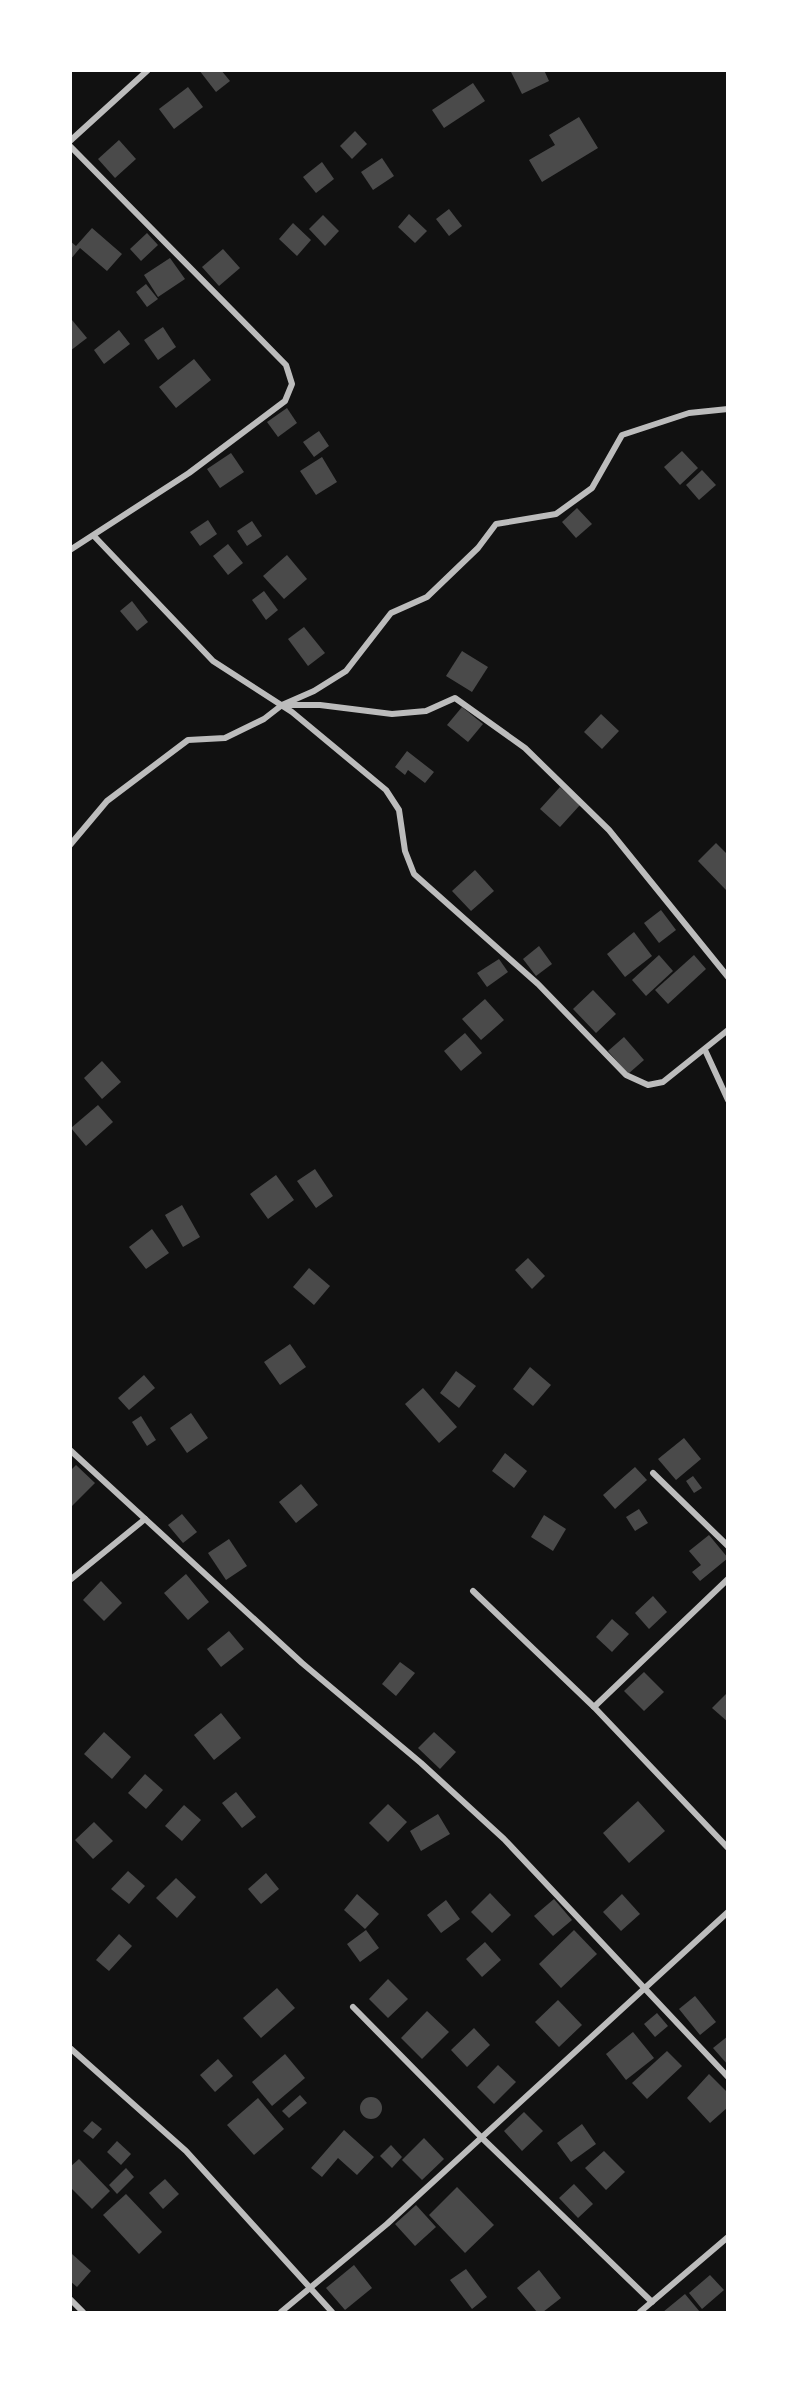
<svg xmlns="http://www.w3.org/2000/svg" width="798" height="2383" font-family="Inter,sans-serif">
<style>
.building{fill:#4a4a4a}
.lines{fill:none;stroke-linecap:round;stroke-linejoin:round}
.minor{stroke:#bcbcbc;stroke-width:6}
</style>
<rect width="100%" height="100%" fill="#111"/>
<g class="building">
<path d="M199 70H221L230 81 216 92Z"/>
<path d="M510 70H544L549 81 522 94Z"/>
<path d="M473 83 485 101 444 128 432 110Z"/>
<path d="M188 87 203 107 174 129 159 109Z"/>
<path d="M579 117 598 148 542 182 529 160 555 145 549 135Z"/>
<path d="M355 131 367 144 352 159 340 146Z"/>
<path d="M119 140 136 159 115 178 98 159Z"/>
<path d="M382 158 394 176 373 190 361 172Z"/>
<path d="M322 162 334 179 316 193 303 177Z"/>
<path d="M449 209 462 226 449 236 436 219Z"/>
<path d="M409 214 427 231 415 243 398 227Z"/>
<path d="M323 215 339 231 325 246 309 229Z"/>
<path d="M293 223 311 240 297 256 279 239Z"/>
<path d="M92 228 122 254 107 271 80 248 70 260V241L76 246Z"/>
<path d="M147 233 158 245 141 261 130 249Z"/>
<path d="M223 249 240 268 219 286 202 267Z"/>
<path d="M170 258 185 279 158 297 144 275Z"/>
<path d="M146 284 158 299 147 307 136 292Z"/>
<path d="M72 320 87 338 70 351V321Z"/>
<path d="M163 327 176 347 158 360 144 340Z"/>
<path d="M119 330 130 344 104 364 94 350Z"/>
<path d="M194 359 211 380 176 408 159 387Z"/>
<path d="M287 408 297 423 278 437 267 422Z"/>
<path d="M319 431 329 446 314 457 303 442Z"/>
<path d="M682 451 698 468 680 485 664 467Z"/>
<path d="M231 453 244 472 220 488 207 469Z"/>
<path d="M322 457 337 482 316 495 300 471Z"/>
<path d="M702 470 716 485 699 500 686 485Z"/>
<path d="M577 508 592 524 576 538 562 522Z"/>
<path d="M208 520 217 534 200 546 190 532Z"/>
<path d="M252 521 262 536 247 546 237 531Z"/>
<path d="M228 544 243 563 228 575 213 556Z"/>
<path d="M287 555 307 579 284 599 263 576Z"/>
<path d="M264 591 278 610 266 620 252 600Z"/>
<path d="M132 601 148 622 137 631 120 611Z"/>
<path d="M304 627 325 653 308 666 288 639Z"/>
<path d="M462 651 488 667 472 692 446 676Z"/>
<path d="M462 707 483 724 468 742 447 725Z"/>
<path d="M601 714 619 731 602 749 584 732Z"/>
<path d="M407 751 434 772 425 783 408 770 405 775 395 767Z"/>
<path d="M560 787 580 805 560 827 540 809Z"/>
<path d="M716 843 728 855 726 890 698 861Z"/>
<path d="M475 870 494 891 471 911 452 891Z"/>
<path d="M661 910 676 930 659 943 644 923Z"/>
<path d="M634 932 652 956 625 977 607 954Z"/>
<path d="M539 946 552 964 536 976 523 959Z"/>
<path d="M659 955 673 971 646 996 632 980Z"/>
<path d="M694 955 706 969 668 1004 655 990Z"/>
<path d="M499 959 508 972 487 987 477 973Z"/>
<path d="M593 990 616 1014 596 1033 573 1009Z"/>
<path d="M485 999 504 1020 481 1040 462 1019Z"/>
<path d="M465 1033 482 1053 461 1071 444 1051Z"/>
<path d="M624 1037 644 1060 628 1074 608 1051Z"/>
<path d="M102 1061 121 1082 102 1099 84 1078Z"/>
<path d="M98 1105 113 1122 86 1146 71 1128Z"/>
<path d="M315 1169 333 1196 316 1208 297 1181Z"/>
<path d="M276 1175 294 1200 268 1219 250 1194Z"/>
<path d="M182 1205 200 1237 183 1247 165 1215Z"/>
<path d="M152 1229 169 1253 146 1269 129 1247Z"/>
<path d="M528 1258 545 1276 532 1289 515 1270Z"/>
<path d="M309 1268 330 1286 314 1305 293 1287Z"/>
<path d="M290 1344 306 1367 280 1385 264 1362Z"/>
<path d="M530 1367 551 1385 533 1406 513 1389Z"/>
<path d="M456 1371 476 1386 459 1408 440 1393Z"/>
<path d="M144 1375 155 1388 129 1410 118 1398Z"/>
<path d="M423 1388 457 1427 439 1443 405 1404Z"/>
<path d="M191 1413 208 1438 187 1453 170 1428Z"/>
<path d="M141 1416 156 1440 147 1446 132 1422Z"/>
<path d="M684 1438 701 1459 676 1480 658 1459Z"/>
<path d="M505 1453 527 1471 514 1488 492 1471Z"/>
<path d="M76 1465 95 1483 70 1508V1471Z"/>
<path d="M635 1467 647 1480 615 1509 603 1495Z"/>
<path d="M693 1476 702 1488 694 1493 686 1481Z"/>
<path d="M301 1484 318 1505 296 1523 279 1502Z"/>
<path d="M639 1509 648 1523 635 1531 626 1517Z"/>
<path d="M182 1514 197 1532 183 1543 168 1525Z"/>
<path d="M544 1515 566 1529 553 1551 531 1537Z"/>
<path d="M709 1535 728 1558 700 1581 692 1572 701 1565 689 1551Z"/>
<path d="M229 1539 247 1566 226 1580 208 1553Z"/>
<path d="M186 1574 209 1602 188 1620 164 1593Z"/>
<path d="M101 1581 122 1603 104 1621 83 1600Z"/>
<path d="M653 1596 667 1612 649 1629 635 1613Z"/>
<path d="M612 1619 629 1634 612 1652 596 1637Z"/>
<path d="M229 1631 244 1649 221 1667 207 1649Z"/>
<path d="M400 1662 415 1673 396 1696 382 1684Z"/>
<path d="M644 1672 664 1692 644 1711 624 1691Z"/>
<path d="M728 1692V1722L712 1708Z"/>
<path d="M221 1713 241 1738 214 1760 194 1735Z"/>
<path d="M104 1732 131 1757 112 1779 84 1754Z"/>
<path d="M434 1732 456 1752 440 1769 418 1748Z"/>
<path d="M145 1774 163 1790 146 1809 128 1793Z"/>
<path d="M236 1792 256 1817 242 1828 222 1803Z"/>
<path d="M638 1801 665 1831 629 1863 603 1833Z"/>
<path d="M388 1804 407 1822 388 1842 369 1823Z"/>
<path d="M184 1805 201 1820 182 1841 165 1826Z"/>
<path d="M438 1814 450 1834 421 1851 410 1831Z"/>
<path d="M94 1822 113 1841 93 1859 75 1840Z"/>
<path d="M128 1871 145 1886 129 1904 111 1889Z"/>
<path d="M266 1873 279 1889 261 1904 248 1889Z"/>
<path d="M176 1878 196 1897 177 1918 156 1898Z"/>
<path d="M490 1893 511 1915 492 1933 471 1912Z"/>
<path d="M357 1894 379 1914 365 1929 344 1910Z"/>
<path d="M622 1894 640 1914 621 1931 603 1912Z"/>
<path d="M554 1899 572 1920 553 1936 534 1916Z"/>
<path d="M446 1900 460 1919 441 1933 427 1915Z"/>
<path d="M366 1930 379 1948 360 1962 347 1944Z"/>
<path d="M574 1930 597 1954 561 1988 539 1964Z"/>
<path d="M119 1934 132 1946 109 1971 96 1960Z"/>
<path d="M485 1942 501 1960 482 1977 466 1959Z"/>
<path d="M388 1979 408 1999 388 2018 369 1999Z"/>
<path d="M277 1988 295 2008 261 2038 243 2018Z"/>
<path d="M695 1996 716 2022 700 2035 679 2009Z"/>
<path d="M558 2000 582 2025 559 2047 535 2022Z"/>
<path d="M427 2011 449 2032 422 2059 401 2038Z"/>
<path d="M657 2013 668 2026 655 2037 644 2024Z"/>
<path d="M474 2028 490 2045 467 2067 451 2050Z"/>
<path d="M633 2032 654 2058 626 2080 606 2054Z"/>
<path d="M728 2036V2065L713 2048Z"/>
<path d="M667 2051 682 2066 647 2099 632 2083Z"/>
<path d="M285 2054 305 2078 272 2106 252 2082Z"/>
<path d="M218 2059 233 2076 215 2092 200 2075Z"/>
<path d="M498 2065 516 2082 494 2104 477 2087Z"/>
<path d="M709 2074 728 2093V2107L710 2123 687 2098Z"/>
<path d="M300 2095 307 2103 289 2118 282 2111Z"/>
<circle cx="371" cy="2108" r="11"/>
<path d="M258 2098 284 2129 254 2155 227 2125Z"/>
<path d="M524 2112 543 2131 522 2151 504 2131Z"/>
<path d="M92 2121 102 2129 93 2139 83 2131Z"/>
<path d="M582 2124 596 2144 571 2162 557 2143Z"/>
<path d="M344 2130 374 2157 357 2175 338 2158 322 2177 311 2168Z"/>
<path d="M424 2138 444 2159 422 2180 402 2160Z"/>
<path d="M117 2141 131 2154 121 2165 107 2152Z"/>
<path d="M391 2145 402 2157 392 2168 380 2156Z"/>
<path d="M604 2151 625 2172 606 2190 585 2168Z"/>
<path d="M79 2159 110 2191 92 2209 70 2187V2167Z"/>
<path d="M126 2168 134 2177 117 2194 109 2185Z"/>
<path d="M165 2179 179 2194 163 2209 149 2193Z"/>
<path d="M574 2184 593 2204 578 2218 559 2198Z"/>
<path d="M457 2187 494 2225 465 2253 429 2215Z"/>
<path d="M126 2194 162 2232 139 2254 103 2215Z"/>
<path d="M416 2205 436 2227 415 2246 395 2224Z"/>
<path d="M72 2254 91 2271 77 2287 70 2281Z"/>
<path d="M354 2265 372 2288 345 2310 326 2288Z"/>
<path d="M466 2269 487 2297 472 2309 450 2280Z"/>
<path d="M539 2270 561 2298 543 2312H537L517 2288Z"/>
<path d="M710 2275 724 2290 702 2309 689 2293Z"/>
<path d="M685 2294 700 2312H663Z"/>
</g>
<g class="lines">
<g class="minor">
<path d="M70 141 148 70"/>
<path d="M70 146 286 365 292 384 285 401 189 473 70 550"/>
<path d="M94 536 213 661 292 712 386 790 399 810 405 851 414 874 538 984 626 1075 648 1085 663 1082 728 1030"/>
<path d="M285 705H320L392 714 426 711 455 698 525 748 609 830 728 977"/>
<path d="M70 845 107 801 188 740 225 738 264 719 282 705 314 691 346 671 391 613 427 597 478 548 496 524 556 514 592 488 622 435 689 413 728 409"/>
<path d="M705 1050 728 1100"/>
<path d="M70 1450 302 1663 421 1763 504 1839 728 2077"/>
<path d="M653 1473 728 1546"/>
<path d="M70 1580 145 1519"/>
<path d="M473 1591 594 1707 728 1848"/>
<path d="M594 1707 728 1579"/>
<path d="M353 2007 481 2137 652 2302"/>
<path d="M70 2048 186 2151 332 2312"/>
<path d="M70 2299 83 2312"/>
<path d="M281 2312 387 2224 728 1912"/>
<path d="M640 2312 728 2237"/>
</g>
</g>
<rect width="798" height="2383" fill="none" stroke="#ffffff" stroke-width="144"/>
</svg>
